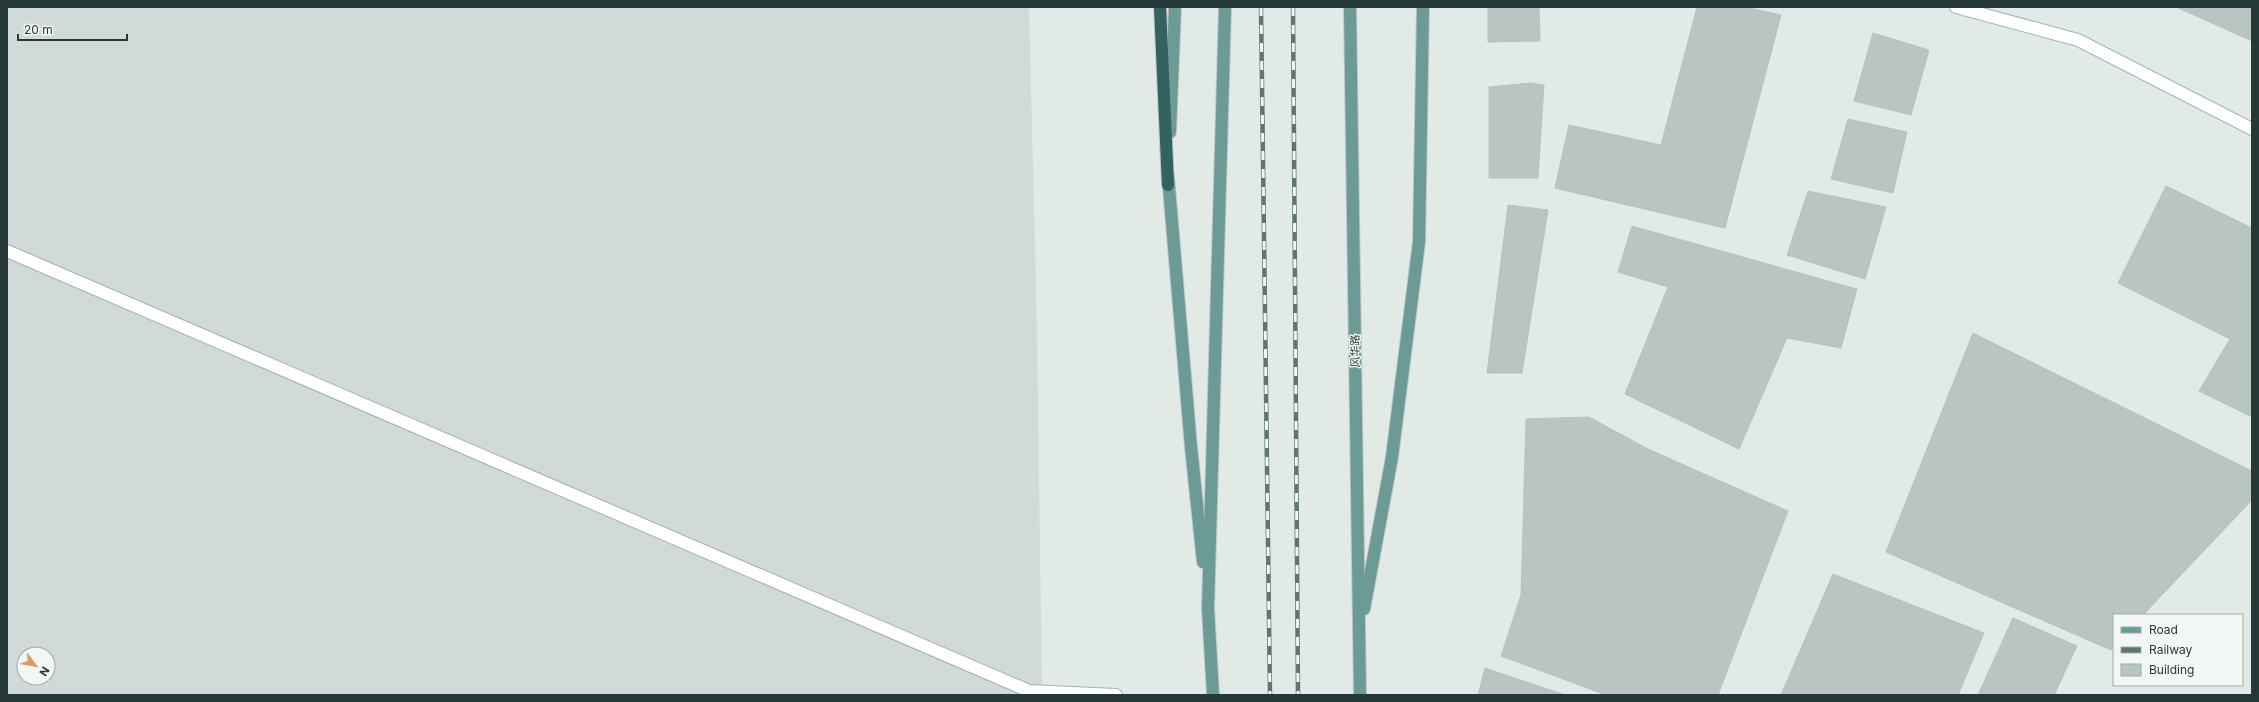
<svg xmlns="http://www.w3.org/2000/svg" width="2259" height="702" font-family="Inter,'Noto Sans SC',sans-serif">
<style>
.built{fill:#d1dad7;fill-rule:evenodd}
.building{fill:#b8c5c1;stroke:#b5c3bf}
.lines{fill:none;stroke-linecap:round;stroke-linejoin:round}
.street-casing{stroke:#a5b1af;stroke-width:14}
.secondary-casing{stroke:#a2b5b1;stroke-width:14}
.primary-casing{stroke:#bdc4c3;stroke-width:14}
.highway-casing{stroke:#bdc4c3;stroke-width:14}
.street{stroke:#fff;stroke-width:12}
.secondary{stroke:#fff;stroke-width:12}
.primary{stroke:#6c9a95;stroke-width:12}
.highway{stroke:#34625f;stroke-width:12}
.rail-casing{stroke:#5f7572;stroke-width:4.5}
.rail{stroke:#f2f7f6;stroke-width:3;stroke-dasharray:9;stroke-linecap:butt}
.labels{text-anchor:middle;stroke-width:3;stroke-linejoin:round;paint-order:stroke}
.street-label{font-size:11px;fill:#243937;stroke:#f2f7f6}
</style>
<rect width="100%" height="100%" fill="#e2eae8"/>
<path class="built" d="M7 7H1029L1037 330 1042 695H7ZM24 654H48V678H24Z"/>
<g class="building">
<path d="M1488 7H1539L1540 41 1488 42Z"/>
<path d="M1697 7H1745L1781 15 1725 228 1555 188 1569 125 1661 145Z"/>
<path d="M2176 7H2252V41Z"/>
<path d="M1873 33 1929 50 1911 115 1854 101Z"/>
<path d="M1530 83 1544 85 1538 178H1489V87Z"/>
<path d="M1848 119 1907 132 1893 193 1831 179Z"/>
<path d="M2166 186 2252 228V417L2199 391 2230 339 2118 283Z"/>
<path d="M1808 191 1886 207 1865 279 1787 255Z"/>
<path d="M1508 205 1548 210 1522 373H1487Z"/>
<path d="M1632 226 1857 289 1841 348 1787 338 1739 449 1625 394 1668 287 1618 272Z"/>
<path d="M1973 333 2252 471V500L2143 615H2114V646L2111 650 1886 552Z"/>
<path d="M1589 417 1648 449 1788 511 1718 695H1606L1501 656 1521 595 1526 419Z"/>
<path d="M1833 574 1984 633 1958 695H1781Z"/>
<path d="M2013 618 2077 646 2054 695H1978Z"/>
<path d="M1485 668 1565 695H1478Z"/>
</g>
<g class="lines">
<g class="street-casing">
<path id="street" d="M7 251 1029 691 1116 695"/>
</g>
<g class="secondary-casing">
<path id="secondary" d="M1956 7 2078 40 2252 129"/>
</g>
<g class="primary-casing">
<g id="primary">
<path d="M1350 7 1360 695"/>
<path d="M1170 132 1175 7"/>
<path d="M1168 176 1191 447 1203 562"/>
<path d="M1364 609 1392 457 1419 242 1423 7"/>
<path d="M1213 695 1208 608 1225 7"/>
</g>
</g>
<g class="highway-casing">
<path id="highway" d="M1160 7 1168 185"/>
</g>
<use href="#street" class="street"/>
<use href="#secondary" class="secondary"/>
<use href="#primary" class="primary"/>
<use href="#highway" class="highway"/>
<g class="rail-casing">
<g id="rail">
<path d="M1261 7 1270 695"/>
<path d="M1293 7 1298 695"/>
</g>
</g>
<use href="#rail" class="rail"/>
</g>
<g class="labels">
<g class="street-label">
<text transform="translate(1355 351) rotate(-91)" y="4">风华路</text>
</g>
</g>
<rect width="2259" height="702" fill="none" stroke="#243937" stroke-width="16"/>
<rect x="2113" y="614" width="130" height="72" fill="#f2f7f6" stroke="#a0abaa"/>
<rect x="2121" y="627" width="20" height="6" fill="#6c9a95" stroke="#a0abaa"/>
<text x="2149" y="634" font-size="12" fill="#243937">Road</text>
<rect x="2121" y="647" width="20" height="6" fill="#5f7572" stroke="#a0abaa"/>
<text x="2149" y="654" font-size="12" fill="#243937">Railway</text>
<rect x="2121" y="664" width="20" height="12" fill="#b8c5c1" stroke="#a0abaa"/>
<text x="2149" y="674" font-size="12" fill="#243937">Building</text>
<g transform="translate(36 666) rotate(122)"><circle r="19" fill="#f2f7f6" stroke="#a0abaa"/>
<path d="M0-3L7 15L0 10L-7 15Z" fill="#e0996a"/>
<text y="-6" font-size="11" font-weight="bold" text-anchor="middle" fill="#243937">N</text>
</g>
<path d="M18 34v6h109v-6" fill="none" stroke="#243937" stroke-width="2"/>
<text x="24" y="34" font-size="12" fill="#243937" stroke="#f2f7f6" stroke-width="3" paint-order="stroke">20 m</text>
</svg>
